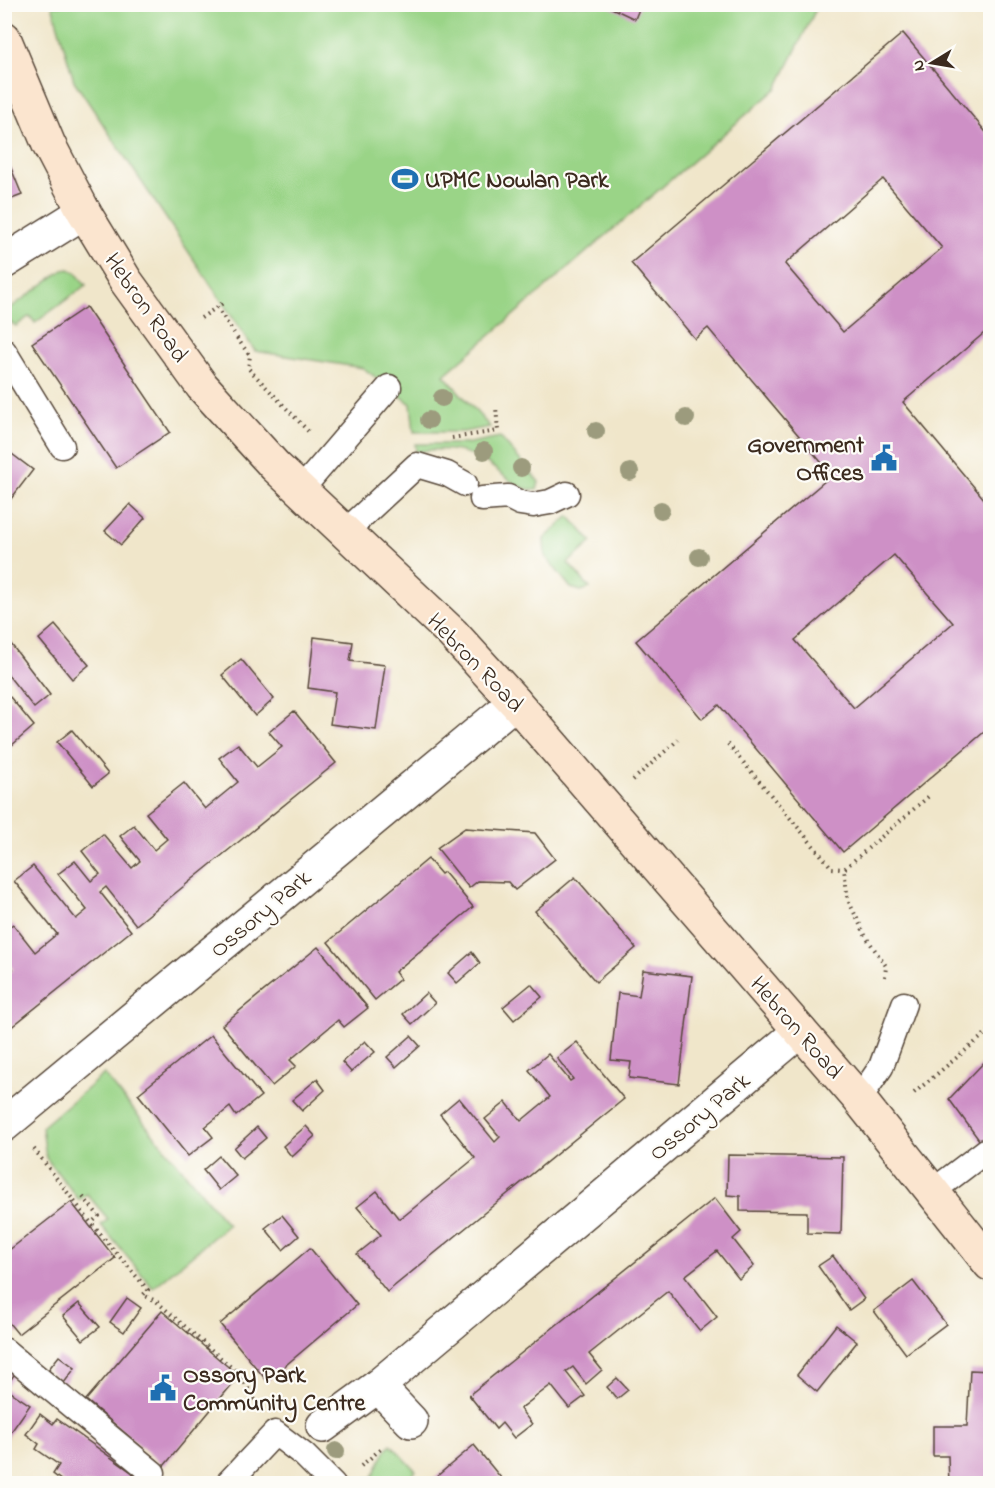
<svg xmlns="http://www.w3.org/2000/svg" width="995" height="1488" font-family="'Indie Flower',sans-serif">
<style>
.green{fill:#9ad487;stroke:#6a7f52;stroke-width:1.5}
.building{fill:#ce90c6;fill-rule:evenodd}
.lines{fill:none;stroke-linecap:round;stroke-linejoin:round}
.lane-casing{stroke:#564638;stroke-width:27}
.street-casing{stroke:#564638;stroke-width:36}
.secondary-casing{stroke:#564638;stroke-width:36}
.path{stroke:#564638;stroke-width:4;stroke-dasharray:1.5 4.5;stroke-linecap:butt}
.lane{stroke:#fff;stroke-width:24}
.street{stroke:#fff;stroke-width:33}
.secondary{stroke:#fbe5cf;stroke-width:33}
.tree{fill:#9c9b7d}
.labels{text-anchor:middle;stroke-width:4.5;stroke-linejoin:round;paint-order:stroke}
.poi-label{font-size:24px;font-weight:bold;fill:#3b2a1e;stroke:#fdfcf7;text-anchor:start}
.street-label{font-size:24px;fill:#3b2a1e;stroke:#fdfcf7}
</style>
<rect width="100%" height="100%" fill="#fdfcf7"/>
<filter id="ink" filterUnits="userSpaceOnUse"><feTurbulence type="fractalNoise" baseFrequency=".0167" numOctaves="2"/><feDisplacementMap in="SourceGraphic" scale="12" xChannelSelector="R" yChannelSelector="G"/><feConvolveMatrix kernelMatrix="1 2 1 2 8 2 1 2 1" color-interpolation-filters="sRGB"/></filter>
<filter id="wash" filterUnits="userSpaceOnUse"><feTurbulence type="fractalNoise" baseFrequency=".008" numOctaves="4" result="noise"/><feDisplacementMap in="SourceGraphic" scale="24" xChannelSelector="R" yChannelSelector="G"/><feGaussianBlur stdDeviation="1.35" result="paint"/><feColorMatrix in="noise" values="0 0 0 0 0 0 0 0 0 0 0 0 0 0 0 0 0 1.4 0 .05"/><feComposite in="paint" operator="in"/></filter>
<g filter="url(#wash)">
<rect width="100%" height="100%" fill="#f0e6ca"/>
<g class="green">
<path d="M52 5H818L777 88 444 375 490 427 463 432H414L411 404 363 368 255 351 74 81Z"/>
<path d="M69 269 76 273 86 285 35 323 30 316 16 326 7 320 5 312 63 270Z"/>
<path d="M500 437 539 482 537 490C515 491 500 470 481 459 460 448 439 448 416 452L415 444H465Z"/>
<path d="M569 516 592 542 568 563 590 588 581 591 571 588 545 556 544 539Z"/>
<path d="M104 1074 228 1225 153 1288 101 1225 108 1219 87 1194 79 1200 46 1158 42 1127Z"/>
<path d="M391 1444 416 1471 402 1483H362L360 1482 363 1479 372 1478C380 1466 381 1454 391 1444Z"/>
</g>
<g id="blocks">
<g class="building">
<path d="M603 4H641L635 19Z"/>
<path d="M903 33 990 137V328L903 402 990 506V727L843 852 719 705 702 719 636 641 832 475 708 328 695 339 631 263ZM883 179 942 248 843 332 785 264ZM894 555 953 623 854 708 795 640Z"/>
<path d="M4 151 22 195 4 202Z"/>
<path d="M86 307 170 432 116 468 32 343Z"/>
<path d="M4 448 33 470 4 508Z"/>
<path d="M130 504 145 518 121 545 105 531Z"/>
<path d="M55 625 89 665 72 679 39 639Z"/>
<path d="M4 635 50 695 34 708 4 670Z"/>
<path d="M314 637 353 642 350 661 385 665 376 730 330 724 335 692 308 688Z"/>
<path d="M241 659 274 699 255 716 222 675Z"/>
<path d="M10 697 34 726 11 746 4 739V702Z"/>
<path d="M294 711 336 763 136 925 106 887 100 892 131 931 4 1033V965L10 972 13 969 4 958V931L13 924 35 952 57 934 14 881 33 866 76 919 87 910 58 874 75 861 91 881 100 874 82 851 103 834 132 868 140 861 120 836 134 825 154 850 167 839 146 813 184 783 205 809 238 782 219 758 238 744 257 767 282 747 269 732Z"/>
<path d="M72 730 108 774 93 786 57 742Z"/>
<path d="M465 828 535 833 555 859 515 890 508 882 478 881 469 888 437 848Z"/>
<path d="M428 859 441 874 444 872 473 907 395 972 400 979 375 1000 328 942Z"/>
<path d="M575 877 636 948 596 982 535 911Z"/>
<path d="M318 947 368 1008 344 1027 338 1020 290 1060 296 1066 272 1086 222 1025Z"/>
<path d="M472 952 480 963 457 983 448 973Z"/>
<path d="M643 970 692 976 679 1084 629 1078 631 1062 611 1060 618 993 639 996Z"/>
<path d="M531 984 542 997 514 1020 503 1007Z"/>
<path d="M426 993 435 1003 412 1024 403 1014Z"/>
<path d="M211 1035 261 1096 236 1116 230 1107 205 1127 213 1137 188 1156 138 1094Z"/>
<path d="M411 1036 420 1046 396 1067 387 1057Z"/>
<path d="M365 1041 375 1052 351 1072 342 1062Z"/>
<path d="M577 1042 624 1099 387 1292 357 1254 381 1235 357 1207 377 1191 399 1219 404 1216 475 1158 440 1114 459 1098 495 1142 500 1137 485 1119 506 1102 521 1121 550 1097 529 1070 548 1054 570 1081 573 1079 557 1058Z"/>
<path d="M990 1056V1155L949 1099Z"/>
<path d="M317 1079 325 1090 302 1111 292 1100Z"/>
<path d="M306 1126 315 1136 292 1157 283 1146Z"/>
<path d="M257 1127 266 1138 242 1158 234 1148Z"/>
<path d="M728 1155 843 1157 841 1234 807 1233V1212L740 1211V1196L727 1195Z"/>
<path d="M219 1156 236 1176 219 1190 203 1170Z"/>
<path d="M715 1198 741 1232 733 1239 754 1266 739 1279 717 1251 685 1276 717 1317 700 1331 668 1291 589 1354 602 1370 586 1384 573 1367 566 1372 585 1396 569 1408 551 1385 520 1409 532 1424 514 1438 502 1423 496 1429 469 1395Z"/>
<path d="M71 1202 115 1258 18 1334 4 1317V1254Z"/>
<path d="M282 1215 299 1236 283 1250 265 1228Z"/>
<path d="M310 1248 357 1305 267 1381 220 1324Z"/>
<path d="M833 1256 864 1299 849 1310 818 1266Z"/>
<path d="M913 1281 946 1324 906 1354 874 1311Z"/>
<path d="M127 1298 141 1308 124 1332 110 1322Z"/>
<path d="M79 1303 100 1327 83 1340 63 1316Z"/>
<path d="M162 1311 239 1376 164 1466 86 1400Z"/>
<path d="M836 1325 857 1342 817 1392 797 1375Z"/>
<path d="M59 1356 75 1368 64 1383 48 1370Z"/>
<path d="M4 1363 16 1372 5 1388 30 1405 4 1442Z"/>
<path d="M970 1370 990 1371V1484H949L948 1456H933V1426H967Z"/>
<path d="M617 1378 628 1390 617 1399 607 1387Z"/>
<path d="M40 1414 53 1424 57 1419 134 1474 127 1484H66L53 1474 59 1465 36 1449 39 1444 26 1434Z"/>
<path d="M474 1445 506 1484H428L450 1465Z"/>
</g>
</g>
</g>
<g filter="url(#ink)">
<use href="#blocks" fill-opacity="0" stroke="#564638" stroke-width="1.5"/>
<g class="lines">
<g class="lane-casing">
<g id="lane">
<path d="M4 351 62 446"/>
<path d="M300 491 389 387"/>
<path d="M482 499 508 497 520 503 533 505 550 502 567 494"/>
<path d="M344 533 417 465 447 474 465 484"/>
<path d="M859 1099 881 1067 904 1004"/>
<path d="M933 1191 987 1150"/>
<path d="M4 1350 153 1473 145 1484"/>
<path d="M227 1484 275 1433 304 1455 333 1484"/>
</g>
</g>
<g class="street-casing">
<g id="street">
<path d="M4 262 84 212"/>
<path d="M4 1125 515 702"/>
<path d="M378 1386 411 1421"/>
<path d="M323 1426 378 1386 800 1031"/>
</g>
</g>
<g class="secondary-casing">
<path id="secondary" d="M4 38 49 145 84 212 126 281 202 386 275 466 452 633 515 702 859 1099 990 1264"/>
</g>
<g class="path">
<path d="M217 307 234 333"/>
<path d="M201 318 223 303"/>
<path d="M237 338 250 356 248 368 308 431"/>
<path d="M452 438 498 431 496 407"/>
<path d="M728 744 832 868 844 869"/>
<path d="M633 780 678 740"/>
<path d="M885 977 886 966 866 937 848 900 844 869 929 796"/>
<path d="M914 1093 990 1030"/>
<path d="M34 1149 91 1223 148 1290 143 1295 156 1301 240 1375 258 1405"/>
<path d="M83 1197 99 1216 91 1223"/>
<path d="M361 1466 382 1448"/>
</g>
<use href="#lane" class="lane"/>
<use href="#street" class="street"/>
<use href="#secondary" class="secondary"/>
</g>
<g class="tree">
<circle cx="442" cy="398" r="9"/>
<circle cx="686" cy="418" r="9"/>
<circle cx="429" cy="420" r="9"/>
<circle cx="596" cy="431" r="9"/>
<circle cx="484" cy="451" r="9"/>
<circle cx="521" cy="468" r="9"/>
<circle cx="630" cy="472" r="9"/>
<circle cx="661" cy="510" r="9"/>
<circle cx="699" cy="557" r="9"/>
<circle cx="336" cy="1451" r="9"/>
</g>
</g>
<defs>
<g id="stadium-bare" transform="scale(2.07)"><path d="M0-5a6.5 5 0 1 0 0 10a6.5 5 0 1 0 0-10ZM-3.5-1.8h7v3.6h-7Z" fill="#1f6fb2" stroke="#fdfcf7" stroke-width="2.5" paint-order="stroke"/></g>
<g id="civic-bare" transform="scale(2.07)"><path d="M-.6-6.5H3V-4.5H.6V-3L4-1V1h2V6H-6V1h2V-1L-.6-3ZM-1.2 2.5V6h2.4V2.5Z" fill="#1f6fb2" stroke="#fdfcf7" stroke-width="2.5" paint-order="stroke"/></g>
</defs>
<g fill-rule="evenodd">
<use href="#stadium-bare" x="405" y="179"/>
<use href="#civic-bare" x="884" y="458"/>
<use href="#civic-bare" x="163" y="1388"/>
</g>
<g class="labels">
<g class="poi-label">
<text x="425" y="187">UPMC Nowlan Park</text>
<text x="864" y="452" text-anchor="end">Government<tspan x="864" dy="28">Offices</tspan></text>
<text x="183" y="1382">Ossory Park<tspan x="183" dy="28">Community Centre</tspan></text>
</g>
<g class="street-label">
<text transform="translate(147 307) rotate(55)" y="8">Hebron Road</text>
<text transform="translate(476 662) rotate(46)" y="8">Hebron Road</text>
<text transform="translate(260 913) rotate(-40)" y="8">Ossory Park</text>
<text transform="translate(797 1027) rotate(49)" y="8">Hebron Road</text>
<text transform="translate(699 1116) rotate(-40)" y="8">Ossory Park</text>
</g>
</g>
<rect width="995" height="1488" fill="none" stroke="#fdfcf7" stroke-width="24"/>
<g transform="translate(932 63) rotate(259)" stroke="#fdfcf7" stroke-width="4.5" paint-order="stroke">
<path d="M0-4.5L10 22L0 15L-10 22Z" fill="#3b2a1e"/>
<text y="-9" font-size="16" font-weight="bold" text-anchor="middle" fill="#3b2a1e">N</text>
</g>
</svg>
